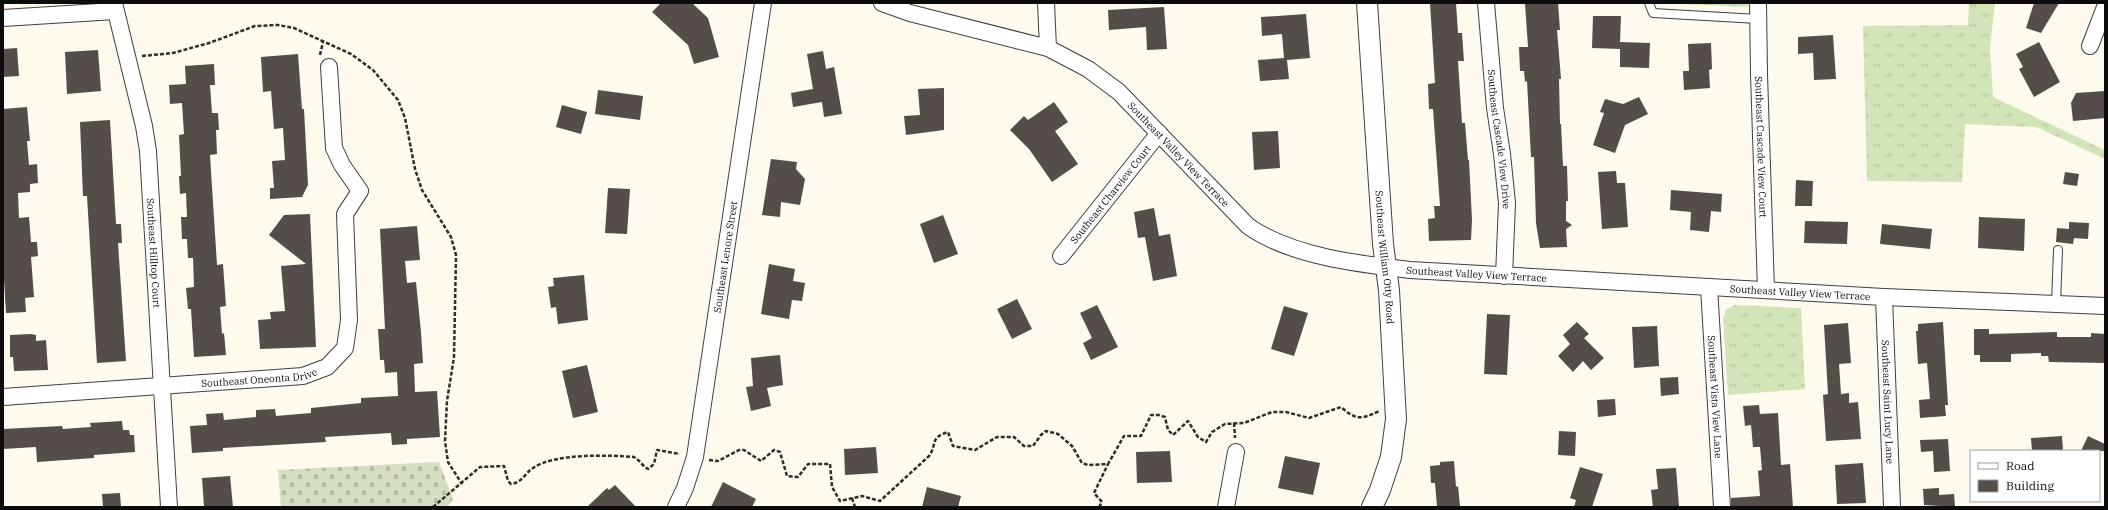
<svg xmlns="http://www.w3.org/2000/svg" width="2108" height="510" font-family="'IBM Plex Serif',serif">
<style>
.grass{fill:url(#grass-tufts)}
.cemetery{fill:url(#cemetery-stones)}
.building{fill:#544d4a}
.lines{fill:none;stroke-linecap:round;stroke-linejoin:round}
.service-casing{stroke:#3f3f3f;stroke-width:10}
.minor-casing{stroke:#3f3f3f;stroke-width:18}
.tertiary-casing{stroke:#3f3f3f;stroke-width:22}
.path{stroke:#2e2e2e;stroke-width:2.5;stroke-dasharray:4 2;stroke-linecap:butt}
.service{stroke:#fff;stroke-width:8}
.minor{stroke:#fff;stroke-width:16}
.tertiary{stroke:#fff;stroke-width:20}
.labels{text-anchor:middle;stroke-width:4;stroke-linejoin:round;paint-order:stroke}
.street-label{font-size:10px;fill:#0c0c0c;stroke:#fff}
</style>
<defs>
<pattern id="grass-tufts" width="24" height="20" patternUnits="userSpaceOnUse"><rect width="24" height="20" fill="#d2e5b9"/><path d="M3 7l-1-3M5 7V3M7 7l1-3M15 17l-1-3M17 17v-4M19 17l1-3" fill="none" stroke="#b3c39e"/></pattern>
<pattern id="cemetery-stones" width="16" height="16" patternUnits="userSpaceOnUse"><rect width="16" height="16" fill="#d5dec0"/><path d="M2 7V4a2 2 0 0 1 4 0v3zM10 15v-3a2 2 0 0 1 4 0v3z" fill="#b6bda4"/></pattern>
</defs>
<rect width="100%" height="100%" fill="#fefaed"/>
<g class="grass">
<path d="M1657 3H1748L1749 7Z"/>
<path d="M1969 3H1995L1990 47 1993 97 2105 150V159L2036 127 1965 124 1962 182 1867 181 1863 26 1968 25Z"/>
<path d="M1735 305 1801 308 1805 389 1728 395 1723 319 1726 310Z"/>
</g>
<path class="cemetery" d="M439 462 453 499 447 507H281L278 470Z"/>
<g class="building">
<path d="M661 3H692L708 18 719 57 694 64 688 45 652 12Z"/>
<path d="M1430 3H1456L1458 33H1462L1464 61H1458L1462 123H1465L1468 160H1469L1472 220 1471 240 1429 241 1428 219 1435 218 1434 206H1440L1433 109H1429L1428 84 1435 83Z"/>
<path d="M1558 3 1560 30H1557L1561 79H1559L1560 124H1561L1563 166H1567L1568 201H1566V221L1572 225 1566 229 1567 247 1540 248 1536 223 1534 157H1531L1527 81 1525 82 1524 71H1520L1519 47H1528L1525 4Z"/>
<path d="M2034 3H2059L2041 33 2026 28Z"/>
<path d="M1164 7 1167 49 1147 50 1146 27 1109 30 1108 10Z"/>
<path d="M1306 14 1310 58 1287 60 1289 79 1260 81 1258 60 1284 58 1282 34 1262 36 1261 17Z"/>
<path d="M1593 16H1621L1620 42 1650 43 1649 68 1620 67V49L1592 48Z"/>
<path d="M1833 35 1836 79 1814 80 1813 53 1798 54V37Z"/>
<path d="M2039 42 2060 82 2034 97 2019 69 2023 67 2016 54Z"/>
<path d="M1711 43 1712 69 1709 70 1710 88 1684 90 1683 71H1689L1688 44Z"/>
<path d="M17 48 19 76 3 77V49Z"/>
<path d="M98 50 101 91 67 94 65 52Z"/>
<path d="M823 51 826 69 834 67 842 114 824 117 822 102 793 107 791 93 813 89 807 54Z"/>
<path d="M298 54 302 109H304L308 185 302 197 270 199V188H274L272 161 285 160 283 128 274 129 271 91 263 92 261 57Z"/>
<path d="M214 64 215 85H210L212 113H218L219 130H216L217 154 210 155 217 265 223 264 226 306 220 307 222 334 224 333 226 355 194 357 191 309H188L186 288 194 287 193 258H188L187 239H182L181 217H187L186 193 180 194 179 176H181L179 135 184 134 182 103 170 104 169 85 186 84 185 66Z"/>
<path d="M944 88V130L906 135 904 116 920 115 918 89Z"/>
<path d="M598 90 643 96 640 120 595 114Z"/>
<path d="M2105 91V118L2073 121 2071 103 2076 93Z"/>
<path d="M1639 97 1648 114 1625 125 1615 153 1593 145 1604 113 1600 112 1605 99 1623 104Z"/>
<path d="M1054 102 1068 122 1055 131 1078 164 1052 182 1029 149 1010 130 1024 116 1028 120Z"/>
<path d="M562 105 587 112 581 134 556 127Z"/>
<path d="M27 107 30 141H27L29 165 37 164 38 183 30 184V192L18 193 19 218 29 217 31 242H37L38 256 31 257 34 297 25 298 26 312 6 313 3 263V109Z"/>
<path d="M110 120 116 224H121L122 243H118L119 258 126 361 97 363 87 196H83L80 122Z"/>
<path d="M1278 131 1280 168 1254 170 1252 132Z"/>
<path d="M771 159 797 162 796 169 805 179 800 205 781 202 780 217 762 215Z"/>
<path d="M1616 171 1617 183H1625L1628 227 1602 229 1598 172Z"/>
<path d="M2065 172 2079 174 2077 186 2063 184Z"/>
<path d="M1796 180 1813 181 1812 206H1795Z"/>
<path d="M608 188 630 189 627 234 605 233Z"/>
<path d="M1671 190 1722 194 1721 212 1711 211 1709 232 1690 230 1691 212 1670 210Z"/>
<path d="M1154 208 1159 236 1170 234 1177 276 1153 281 1145 237 1138 238 1134 212Z"/>
<path d="M310 214 316 347 260 349 258 320 271 319 270 312 285 311 281 266 306 264 269 235 284 215Z"/>
<path d="M943 215 958 254 934 263 920 224Z"/>
<path d="M1979 217 2025 219 2024 251 1978 248Z"/>
<path d="M1805 221 1848 222 1847 244 1804 243Z"/>
<path d="M2069 222 2089 223 2088 239 2074 238 2073 244 2056 242 2057 228 2069 229Z"/>
<path d="M1882 224 1932 229 1930 249 1880 244Z"/>
<path d="M417 226 420 260 405 261 407 283 416 282 421 332 423 363 414 364 415 392 437 391 440 437 407 439V444L392 445 391 433 325 437 326 442 223 448V451L192 453 190 426 207 425 206 414 223 413 224 420 256 417V410L275 409 276 416 311 413V408L361 403V398L398 396 397 372 385 373 384 360H380L378 329H385L380 229Z"/>
<path d="M769 264 795 269 793 281 805 283 802 301 792 300 789 319 761 314Z"/>
<path d="M584 275 588 320 558 324 556 307 551 308 548 287 554 286 553 278Z"/>
<path d="M1017 299 1032 329 1012 339 997 309Z"/>
<path d="M1097 305 1118 347 1091 360 1083 343 1092 338 1080 313Z"/>
<path d="M1284 306 1308 313 1294 356 1271 349Z"/>
<path d="M1487 314 1510 315 1507 375 1484 374Z"/>
<path d="M1577 322 1589 334 1584 338 1604 358 1591 370 1583 361 1573 372 1558 356 1570 344 1563 335Z"/>
<path d="M1943 322 1948 405H1945L1946 416 1920 418 1919 400 1930 399 1927 363 1918 364 1916 331H1918V324Z"/>
<path d="M1848 323 1851 363 1839 364 1841 394 1849 393V403L1858 402 1861 439 1826 441 1823 395 1828 394 1824 325Z"/>
<path d="M1657 326 1659 366 1634 368 1632 327Z"/>
<path d="M1974 329H1989V334L2057 332V337H2091V333L2105 334V363L2049 362 2048 356H2041V353L2011 354V362H1980V355H1974Z"/>
<path d="M31 334 36 335V341L46 340 48 370 14 371 13 357H10V335Z"/>
<path d="M780 355 783 385 767 388 771 406 751 411 746 387 753 386 751 358Z"/>
<path d="M587 365 598 412 573 418 562 371Z"/>
<path d="M1678 377 1679 394 1661 396 1660 378Z"/>
<path d="M1615 399 1616 415 1598 417 1597 400Z"/>
<path d="M1759 405 1760 414 1778 413 1781 465 1790 464 1793 507H1731V498L1760 496 1758 471 1762 470 1760 447H1753L1751 425 1745 426 1743 406Z"/>
<path d="M122 421 123 430H129L130 435H134L135 452 94 455V458L37 462 36 447 3 449V429L62 426 63 429 91 427 90 423Z"/>
<path d="M1559 431 1576 432 1575 456 1558 455Z"/>
<path d="M2062 436 2063 451H2032L2031 438Z"/>
<path d="M2088 436 2105 444V451H2081Z"/>
<path d="M1948 439 1950 471 1934 472 1933 451 1921 452 1920 440Z"/>
<path d="M876 447 878 473 845 475 844 449Z"/>
<path d="M1170 451 1172 482 1137 483 1136 452Z"/>
<path d="M1285 456 1320 463 1313 495 1278 488Z"/>
<path d="M1454 461 1456 487 1458 486 1460 506 1437 507 1435 483H1431L1430 466 1440 465V462Z"/>
<path d="M1863 463 1866 503 1837 504 1835 465Z"/>
<path d="M1580 467 1603 474 1592 507H1574L1576 500 1570 498Z"/>
<path d="M1676 468 1679 507H1653L1651 490 1658 489 1656 469Z"/>
<path d="M230 476 233 507H204L202 478Z"/>
<path d="M723 482 756 499 752 507H711Z"/>
<path d="M615 485 636 507H587L607 488 609 490Z"/>
<path d="M927 487 961 496 958 507H922Z"/>
<path d="M1939 488V495L1954 494 1955 507 1924 505 1923 489Z"/>
<path d="M120 493 121 507H103L102 494Z"/>
</g>
<g class="lines">
<g class="service-casing">
<g id="service">
<path d="M1649 3 1653 13 1758 19"/>
<path d="M2056 304 2058 250"/>
</g>
</g>
<g class="minor-casing">
<g id="minor">
<path id="s1" d="M114 3 144 126 148 151 169 507"/>
<path id="s2" d="M882 3 910 13 1048 48 1088 69 1119 92 1248 226C1290 256 1358 264 1410 270L1884 297 2105 306"/>
<path d="M1046 3 1048 48"/>
<path id="s3" d="M1486 3 1495 108 1502 154 1507 203 1504 276"/>
<path id="s4" d="M1758 3 1759 74 1766 290"/>
<path d="M3 18 115 11"/>
<path d="M2090 46 2105 7"/>
<path id="s5" d="M1061 256 1159 133"/>
<path id="s6" d="M1709 287 1722 507"/>
<path id="s7" d="M1884 297 1892 507"/>
<path id="s8" d="M3 397 303 376 327 367 345 348 349 320 345 214 360 191 342 165 334 148 329 67"/>
<path id="s9" d="M676 507 685 488 695 457 763 3"/>
<path d="M1226 507 1236 452"/>
</g>
</g>
<g class="tertiary-casing">
<g id="tertiary">
<path id="s10" d="M1367 3 1383 244 1389 290 1396 419 1391 457 1380 490 1372 507"/>
</g>
</g>
<g class="path">
<path d="M320 55 323 42"/>
<path d="M142 56 173 53 209 43 255 26 278 25 294 28 351 54 373 70 398 100 405 118 415 169 422 190 451 237 456 255 454 357 447 401 445 441 448 462 462 484"/>
<path d="M1234 423 1235 438"/>
<path d="M709 460 718 461 739 450H744L761 461 774 450 780 452 787 476 798 477 808 464H830L832 487 840 501 862 496 880 501 929 456C938 443 929 438 948 432L953 446 975 450 997 437H1014L1024 446H1033L1041 435 1046 431 1058 434 1072 446 1082 463 1088 465 1108 464 1124 436H1141L1151 415H1159L1165 417 1168 430 1173 435 1188 421 1198 437 1206 442 1212 432 1225 424 1244 423 1272 412H1286L1309 418 1341 407C1356 420 1361 420 1379 411"/>
<path d="M852 498 855 507"/>
<path d="M433 507 480 467 504 466 508 481 511 484C523 482 524 474 533 468 554 453 609 455 634 457 640 460 642 466 648 469L654 464 657 450 680 454"/>
<path d="M1099 507 1102 502 1094 493 1108 464"/>
</g>
<use href="#service" class="service"/>
<use href="#minor" class="minor"/>
<use href="#tertiary" class="tertiary"/>
</g>
<g class="labels">
<g class="street-label">
<text dy="4" stroke="none"><textPath href="#s3" startOffset="137">Southeast Cascade View Drive</textPath></text>
<text dy="4" stroke="none"><textPath href="#s4" startOffset="144">Southeast Cascade View Court</textPath></text>
<text dy="4" stroke="none"><textPath href="#s2" startOffset="342">Southeast Valley View Terrace</textPath></text>
<text dy="4" stroke="none"><textPath href="#s5" startOffset="79">Southeast Charview Court</textPath></text>
<text dy="4" stroke="none"><textPath href="#s1" startOffset="254">Southeast Hilltop Court</textPath></text>
<text dy="4" stroke="none"><textPath href="#s9" startOffset="256">Southeast Lenore Street</textPath></text>
<text dy="4" stroke="none"><textPath href="#s10" startOffset="255">Southeast William Otty Road</textPath></text>
<text dy="4" stroke="none"><textPath href="#s2" startOffset="678">Southeast Valley View Terrace</textPath></text>
<text dy="4" stroke="none"><textPath href="#s2" startOffset="1002">Southeast Valley View Terrace</textPath></text>
<text dy="4" stroke="none"><textPath href="#s8" startOffset="257">Southeast Oneonta Drive</textPath></text>
<text dy="4" stroke="none"><textPath href="#s6" startOffset="110">Southeast Vista View Lane</textPath></text>
<text dy="4" stroke="none"><textPath href="#s7" startOffset="105">Southeast Saint Lucy Lane</textPath></text>
</g>
</g>
<rect width="2108" height="510" fill="none" stroke="#0c0c0c" stroke-width="8"/>
<rect x="1970" y="450" width="130" height="52" fill="#ffffff" stroke="#9e9e9e"/>
<rect x="1978" y="463" width="20" height="6" fill="#ffffff" stroke="#9e9e9e"/>
<text x="2006" y="470" font-size="12" fill="#0c0c0c">Road</text>
<rect x="1978" y="480" width="20" height="12" fill="#544d4a" stroke="#9e9e9e"/>
<text x="2006" y="490" font-size="12" fill="#0c0c0c">Building</text>
</svg>
